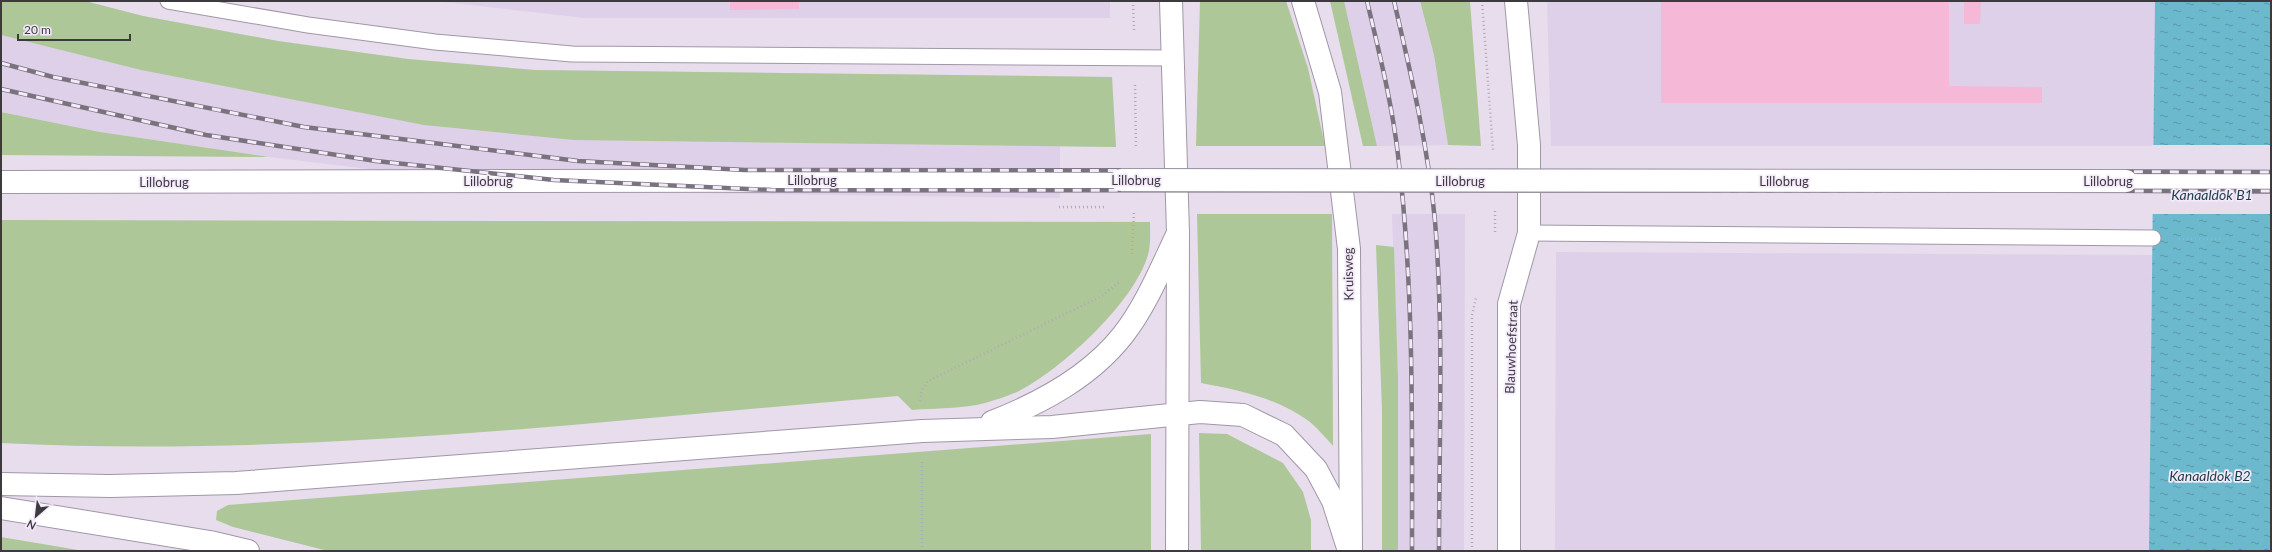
<svg xmlns="http://www.w3.org/2000/svg" width="2272" height="552" font-family="Lato,sans-serif">
<style>
.built{fill:#ded0e8}
.green{fill:#aec798}
.water{fill:url(#water-ripples)}
.pier{fill:#e7dded}
.building{fill:#f5b8d6}
.lines{fill:none;stroke-linecap:round;stroke-linejoin:round}
.lane-casing{stroke:#a097a6;stroke-width:17}
.street-casing{stroke:#a097a6;stroke-width:24}
.secondary-casing{stroke:#a097a6;stroke-width:24}
.primary-casing{stroke:#a097a6;stroke-width:24}
.highway-casing{stroke:#a097a6;stroke-width:24}
.path{stroke:#b1a9b6;stroke-width:2.5;stroke-dasharray:1 3;stroke-linecap:butt}
.lane{stroke:#fff;stroke-width:15}
.street{stroke:#fff;stroke-width:22}
.secondary{stroke:#fff;stroke-width:22}
.primary{stroke:#fff;stroke-width:22}
.highway{stroke:#fff;stroke-width:22}
.rail-casing{stroke:#79737d;stroke-width:4.5}
.rail{stroke:#f4eafb;stroke-width:3;stroke-dasharray:9;stroke-linecap:butt}
.secondary-bridge-casing{stroke:#a097a6;stroke-width:24;stroke-linecap:butt}
.path-bridge{stroke:#b1a9b6;stroke-width:2.5;stroke-dasharray:1 3;stroke-linecap:butt}
.secondary-bridge{stroke:#fff;stroke-width:22}
.labels{text-anchor:middle;stroke-width:3.5;stroke-linejoin:round;paint-order:stroke}
.street-label{font-size:13px;fill:#3c393f;stroke:#f4eafb}
.water-label{font-size:14px;font-style:italic;fill:#1a3e47;stroke:#f4eafb}
</style>
<defs>
<pattern id="water-ripples" width="26" height="14" patternUnits="userSpaceOnUse"><rect width="26" height="14" fill="#6cb8cc"/><path d="M2 4q2-2 4 0t4 0M15 11q2-2 4 0t4 0" fill="none" stroke="#5a97a7"/></pattern>
</defs>
<rect width="100%" height="100%" fill="#e7dded"/>
<g class="built">
<path d="M1 1H85L143 16 278 41 408 59 535 70 1112 77 1116 147 1060 146V198L548 191 269 157 100 132 1 112Z"/>
<path d="M436 1H1110V18H585Z"/>
<path d="M1344 1H1420L1434 55 1448 145 1377 146Z"/>
<path d="M1547 1H2155L2154 146H1551Z"/>
<path d="M1392 214H1465L1464 551H1398V378Z"/>
<path d="M1556 252 2153 255 2149 551H1555Z"/>
</g>
<g class="green">
<path d="M1 1H85L143 16 278 41 408 59 535 70 1112 77 1116 147 574 140 424 125 141 70 1 35Z"/>
<path d="M1200 1H1286L1308 68 1325 146H1196Z"/>
<path d="M1330 1H1344L1377 146H1363Z"/>
<path d="M1420 1H1470L1481 146 1448 145 1434 55Z"/>
<path d="M1 112 100 132 269 157 1 155Z"/>
<path d="M1197 214H1332L1333 446C1326 438 1318 429 1310 422 1278 398 1239 390 1201 383Z"/>
<path d="M1 220 1150 222C1150 233 1151 248 1147 258 1132 304 1060 371 1017 392 1007 396 996 400 985 403 963 409 936 408 912 410L898 396C600 421 301 458 1 443Z"/>
<path d="M1376 245 1394 247 1398 378V551H1382V411Z"/>
<path d="M1199 433 1227 434 1283 463 1303 492 1311 520V551H1201Z"/>
<path d="M1151 434V551H328L233 527 216 520 217 511 228 505Z"/>
<path d="M1 537 84 551H1Z"/>
</g>
<path class="water" d="M2155 1H2271V551H2149Z"/>
<path class="pier" d="M2152 145H2271V214H2151Z"/>
<g class="building">
<path d="M730 1H799V9L730 10Z"/>
<path d="M1661 1H1949V86L2042 87V103H1661Z"/>
<path d="M1964 1H1981L1980 24H1964Z"/>
</g>
<g class="lines">
<g class="lane-casing">
<g id="lane">
<path d="M168 1 308 25 435 42 572 54 1172 58"/>
<path d="M1529 233 2153 238"/>
</g>
</g>
<g class="street-casing">
<path id="street" d="M1509 551V304L1529 233V145L1516 1"/>
</g>
<g class="secondary-casing">
<g id="secondary">
<path d="M2126 181 2271 182"/>
<path d="M1 182 1121 180"/>
</g>
</g>
<g class="primary-casing">
<g id="primary">
<path d="M1171 1 1178 233 1177 551"/>
<path d="M1303 1 1330 92 1349 249 1351 550"/>
</g>
</g>
<g class="highway-casing">
<g id="highway">
<path d="M992 422C1041 403 1090 377 1123 335 1146 306 1162 266 1178 233"/>
<path d="M1 484 110 486 236 483 922 431 1052 427 1200 412 1243 415 1284 435 1316 469 1333 501 1349 551"/>
<path d="M1 508 210 542 248 551"/>
</g>
</g>
<g class="path">
<path d="M1133 1 1134 30"/>
<path d="M1482 1 1493 150"/>
<path d="M1135 85 1136 148"/>
<path d="M1495 211V232"/>
<path d="M2179 239H2220"/>
<path d="M1132 254 1134 211"/>
<path d="M920 401 922 390 928 381 1102 296 1119 282"/>
<path d="M922 462V551"/>
<path d="M1472 551V315L1476 298"/>
</g>
<use href="#lane" class="lane"/>
<use href="#street" class="street"/>
<use href="#secondary" class="secondary"/>
<use href="#primary" class="primary"/>
<use href="#highway" class="highway"/>
<g class="rail-casing">
<g id="rail">
<path d="M1367 1C1379 52 1392 103 1398 155 1414 286 1412 419 1412 551"/>
<path d="M1394 1C1411 74 1428 146 1435 221 1444 330 1439 441 1439 551"/>
<path d="M1 63 53 77 304 127 578 161 745 170 2271 172"/>
<path d="M1 89 206 135 376 161 554 180 772 190 2271 191"/>
</g>
</g>
<use href="#rail" class="rail"/>
<g class="secondary-bridge-casing">
<path id="secondary-bridge" d="M1121 180 2126 181"/>
</g>
<path class="path-bridge" d="M1059 207H1105"/>
<use href="#secondary-bridge" class="secondary-bridge"/>
</g>
<g class="labels">
<g class="street-label">
<text x="812" y="185">Lillobrug</text>
<text x="1136" y="185">Lillobrug</text>
<text x="488" y="186">Lillobrug</text>
<text x="1460" y="186">Lillobrug</text>
<text x="1784" y="186">Lillobrug</text>
<text x="2108" y="186">Lillobrug</text>
<text x="164" y="187">Lillobrug</text>
<text transform="translate(1348 274) rotate(-91)" y="5">Kruisweg</text>
<text transform="translate(1511 347) rotate(-88)" y="5">Blauwhoefstraat</text>
</g>
<g class="water-label">
<text x="2212" y="200">Kanaaldok B1</text>
<text x="2210" y="481">Kanaaldok B2</text>
</g>
</g>
<rect width="2272" height="552" fill="none" stroke="#3c393f" stroke-width="4"/>
<g transform="translate(36 516) rotate(208)" stroke="#f4eafb" stroke-width="3" paint-order="stroke">
<path d="M0-3L7 15L0 10L-7 15Z" fill="#3c393f"/>
<text y="-6" font-size="11" font-weight="bold" text-anchor="middle" fill="#3c393f">N</text>
</g>
<path d="M18 34v6h112v-6" fill="none" stroke="#3c393f" stroke-width="2"/>
<text x="24" y="34" font-size="12" fill="#3c393f" stroke="#f4eafb" stroke-width="3" paint-order="stroke">20 m</text>
</svg>
